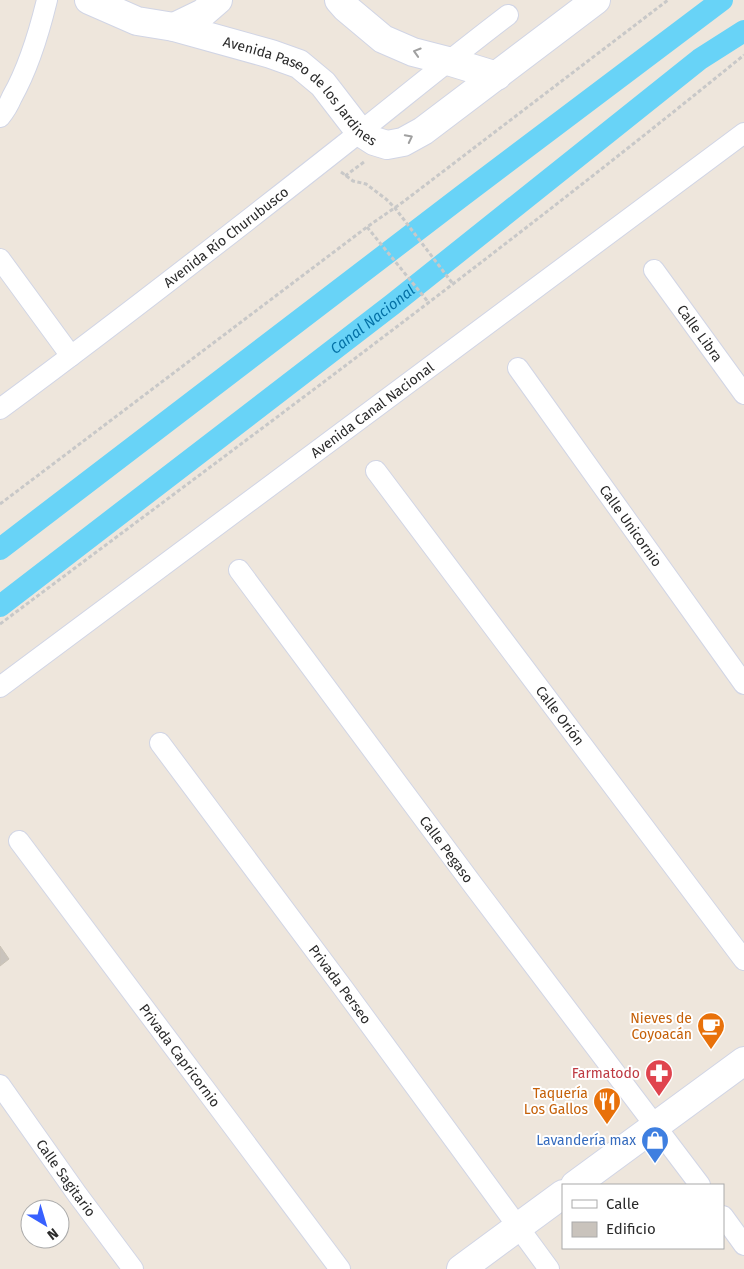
<svg xmlns="http://www.w3.org/2000/svg" width="744" height="1269" font-family="'Fira Sans',sans-serif">
<style>
.lines{fill:none;stroke-linecap:round;stroke-linejoin:round}
.canal{stroke:#68d3f7;stroke-width:22}
.building{fill:#c9c3bc;stroke:#c9c2b5}
.street-casing{stroke:#d1d5e5;stroke-width:22}
.secondary-casing{stroke:#d1d5e5;stroke-width:30}
.path{stroke:#c8c8c8;stroke-width:3;stroke-dasharray:4 2.5;stroke-linecap:butt}
.street{stroke:#fff;stroke-width:20}
.secondary{stroke:#fff;stroke-width:28}
.oneway{stroke:#a0a0a0}
.labels{text-anchor:middle;stroke-width:4;stroke-linejoin:round;paint-order:stroke}
.street-label{font-size:14px;fill:#2b2b2b;stroke:#fff}
.food-label{font-size:14px;fill:#c56008;stroke:#fff;text-anchor:end}
.health-label{font-size:14px;fill:#be3a42;stroke:#fff;text-anchor:end}
.shop-label{font-size:14px;fill:#366cbe;stroke:#fff;text-anchor:end}
.water-label{font-size:15px;font-style:italic;fill:#0471a6;stroke:#fff}
</style>
<rect width="100%" height="100%" fill="#eee6dc"/>
<g class="lines">
<g class="canal">
<path d="M0 549 462 196 722 0"/>
<path id="s1" d="M0 606 393 304 700 59 744 31"/>
</g>
</g>
<path class="building" d="M0 946 9 959 0 966Z"/>
<g class="lines">
<g class="street-casing">
<g id="street">
<path d="M0 117C5 111 9 104 12 97 29 67 39 33 47 0"/>
<path d="M0 259 71 356"/>
<path id="s2" d="M654 270 744 394"/>
<path id="s3" d="M518 368 744 684"/>
<path id="s4" d="M0 409C122 319 241 226 360 132 409 93 458 53 508 15"/>
<path id="s5" d="M376 471 744 960"/>
<path id="s6" d="M239 570 473 885 700 1185"/>
<path id="s7" d="M0 687 744 133"/>
<path id="s8" d="M160 743 343 988 549 1269"/>
<path id="s9" d="M19 841 340 1269"/>
<path id="s10" d="M0 1085 77 1194 133 1269"/>
<path d="M723 1216 744 1245"/>
</g>
</g>
<g class="secondary-casing">
<g id="secondary">
<path id="s11" d="M89 0 137 21 174 27 271 54 299 64 323 84 360 132 374 141 387 145 403 142 423 131 596 0"/>
<path d="M339 0 346 8 383 39 413 52 448 61 497 76"/>
<path d="M174 27 203 13 218 0"/>
<path d="M575 1185 744 1061"/>
<path d="M461 1269 563 1194"/>
</g>
</g>
<g class="path">
<path d="M341 172 353 181 366 184 386 199 395 208 453 284"/>
<path d="M345 176 364 162"/>
<path d="M367 227 429 303"/>
<path d="M0 504 367 227 403 202 668 0"/>
<path d="M0 624C250 437 502 252 744 55"/>
</g>
<use href="#street" class="street"/>
<use href="#secondary" class="secondary"/>
</g>
<defs><path id="oneway-chevron" d="M-2-3.5L2.5 0L-2 3.5" fill="none" stroke-width="1.6" stroke-linecap="round" stroke-linejoin="round" transform="scale(1.25)"/></defs>
<g class="oneway">
<use href="#oneway-chevron" transform="translate(417 52) rotate(-163)"/>
<use href="#oneway-chevron" transform="translate(409 138) rotate(-27)"/>
</g>
<defs>
<g id="cafe-pin" transform="scale(1.4375)"><path d="M0 17L-7.5 6A9.5 9.5 0 1 1 7.5 6Z" fill="#e8710a" stroke="#fff"/><path d="M-5.5-4.5H6V0H3Q3 3.5 0 3.5H-2.5Q-5.5 3.5-5.5 0ZM3-3.2v2h1.7v-2ZM-6 4.5H4V6H-6Z" fill="#fff"/></g>
<g id="pharmacy-pin" transform="scale(1.4375)"><path d="M0 17L-7.5 6A9.5 9.5 0 1 1 7.5 6Z" fill="#e0444e" stroke="#fff"/><path d="M-2-6h4v4h4v4h-4v4h-4v-4h-4v-4h4Z" fill="#fff"/></g>
<g id="restaurant-pin" transform="scale(1.4375)"><path d="M0 17L-7.5 6A9.5 9.5 0 1 1 7.5 6Z" fill="#e8710a" stroke="#fff"/><path d="M-5-6h1v4h1v-4h1v4h1v-4h1v5L-1.5 .5V6h-2V.5L-5-1ZM5-6V6H3V1.5H1.5Q1.5-4 5-6Z" fill="#fff"/></g>
<g id="shop-pin" transform="scale(1.4375)"><path d="M0 17L-7.5 6A9.5 9.5 0 1 1 7.5 6Z" fill="#3f7fe0" stroke="#fff"/><path d="M-5-2.5h2.3a2.7 3.5 0 0 1 5.4 0H5L5.5 6h-11ZM-1.5-2.5h3a1.5 2.3 0 0 0-3 0Z" fill="#fff"/></g>
</defs>
<g fill-rule="evenodd">
<use href="#cafe-pin" x="711" y="1026"/>
<use href="#pharmacy-pin" x="659" y="1073"/>
<use href="#restaurant-pin" x="607" y="1101"/>
<use href="#shop-pin" x="655" y="1140"/>
</g>
<g class="labels">
<g class="street-label">
<text dy="5" stroke="none"><textPath href="#s11" startOffset="236">Avenida Paseo de los Jardines</textPath></text>
<text dy="5" stroke="none"><textPath href="#s4" startOffset="284">Avenida Río Churubusco</textPath></text>
<text dy="5" stroke="none"><textPath href="#s2" startOffset="78">Calle Libra</textPath></text>
<text dy="5" stroke="none"><textPath href="#s7" startOffset="464">Avenida Canal Nacional</textPath></text>
<text dy="5" stroke="none"><textPath href="#s3" startOffset="194">Calle Unicornio</textPath></text>
<text dy="5" stroke="none"><textPath href="#s5" startOffset="306">Calle Orión</textPath></text>
<text dy="5" stroke="none"><textPath href="#s6" startOffset="348">Calle Pegaso</textPath></text>
<text dy="5" stroke="none"><textPath href="#s8" startOffset="301">Privada Perseo</textPath></text>
<text dy="5" stroke="none"><textPath href="#s9" startOffset="268">Privada Capricornio</textPath></text>
<text dy="5" stroke="none"><textPath href="#s10" startOffset="114">Calle Sagitario</textPath></text>
</g>
<g class="food-label">
<text x="692" y="1023">Nieves de<tspan x="692" dy="16">Coyoacán</tspan></text>
<text x="588" y="1098">Taquería<tspan x="588" dy="16">Los Gallos</tspan></text>
</g>
<g class="health-label">
<text x="640" y="1078">Farmatodo</text>
</g>
<g class="shop-label">
<text x="636" y="1145">Lavandería max</text>
</g>
<g class="water-label">
<text dy="5" stroke="none"><textPath href="#s1" startOffset="470">Canal Nacional</textPath></text>
</g>
</g>
<rect x="562" y="1184" width="162" height="65" fill="#ffffff" stroke="#aaaaaa"/>
<rect x="572" y="1200" width="25" height="8" fill="#ffffff" stroke="#aaaaaa"/>
<text x="606" y="1209" font-size="15" fill="#2b2b2b">Calle</text>
<rect x="572" y="1222" width="25" height="15" fill="#c9c3bc" stroke="#aaaaaa"/>
<text x="606" y="1234" font-size="15" fill="#2b2b2b">Edificio</text>
<g transform="translate(45 1224) rotate(142)"><circle r="24" fill="#ffffff" stroke="#aaaaaa"/>
<path d="M0-4L9 19L0 12L-9 19Z" fill="#3860ff"/>
<text y="-8" font-size="14" font-weight="bold" text-anchor="middle" fill="#2b2b2b">N</text>
</g>
</svg>
